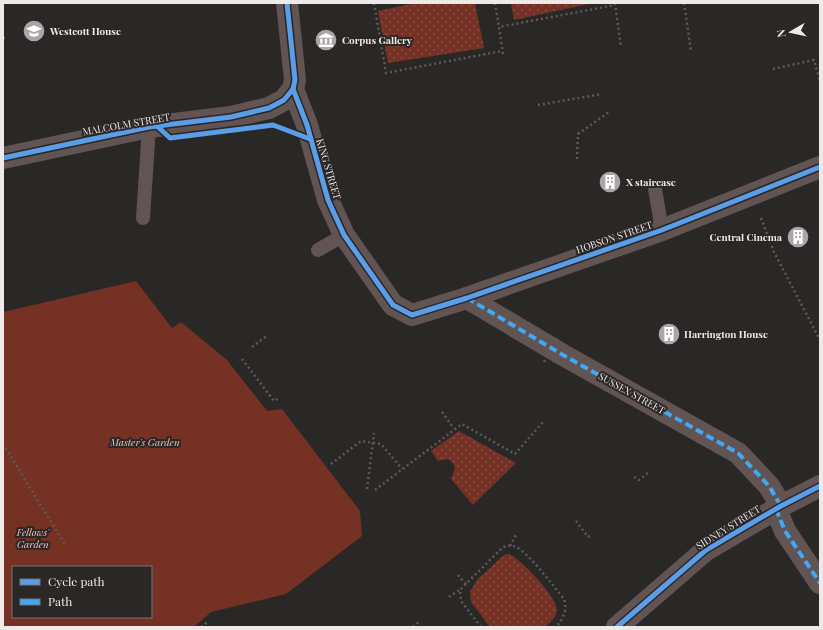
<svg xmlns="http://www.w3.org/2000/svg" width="823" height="630" font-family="'Playfair Display',serif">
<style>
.grass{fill:url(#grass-dots)}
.garden{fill:#743124;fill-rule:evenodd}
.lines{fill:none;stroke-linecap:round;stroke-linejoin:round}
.path{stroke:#615857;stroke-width:2.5;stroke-dasharray:2 3;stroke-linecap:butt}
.lane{stroke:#615452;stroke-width:14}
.street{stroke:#615452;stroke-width:22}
.path-bridge{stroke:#615857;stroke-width:2.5;stroke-dasharray:2 3;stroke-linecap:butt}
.quiet{stroke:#3fa9f5;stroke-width:4;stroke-dasharray:8 4;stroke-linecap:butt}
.cycleway-casing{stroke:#2b2726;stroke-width:8}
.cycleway{stroke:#5a9eea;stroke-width:5}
.labels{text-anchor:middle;stroke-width:4;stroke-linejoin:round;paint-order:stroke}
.poi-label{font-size:10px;font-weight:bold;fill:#edeae9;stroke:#2b2726;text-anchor:start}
.street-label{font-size:10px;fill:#edeae9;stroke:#2b2726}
.park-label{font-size:10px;font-style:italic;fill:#f8c3b7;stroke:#2b2726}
</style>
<defs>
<pattern id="grass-dots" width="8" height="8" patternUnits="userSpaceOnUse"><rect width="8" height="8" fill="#743124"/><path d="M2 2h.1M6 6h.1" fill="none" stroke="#884f44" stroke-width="1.8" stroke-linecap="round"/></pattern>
</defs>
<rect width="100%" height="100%" fill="#2a2827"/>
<g class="grass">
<path d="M415 3H475L484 48 388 63 378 11Z"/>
<path d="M511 3H593L514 20Z"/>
<path d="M459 431 516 463 473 505 451 479 455 469 453 463 448 459 438 461 431 451Z"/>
<path d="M509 554C521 559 557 597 557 610 556 618 550 622 545 627H490L471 602 470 591 478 579 504 555Z"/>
</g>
<path class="garden" d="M136 281 172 328 181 322 227 360 267 411 282 409 360 511 362 536 286 594 211 612 194 627H3V312ZM13 567H151V617H13Z"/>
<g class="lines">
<g class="path">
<path d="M374 3 386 73 502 51"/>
<path d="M495 3 499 27"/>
<path d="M615 3 621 47"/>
<path d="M684 3 691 51"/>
<path d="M3 38H5"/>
<path d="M503 54 499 27 615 5"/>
<path d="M773 69 814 60 820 81"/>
<path d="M538 105 602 94"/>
<path d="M577 159 578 134 609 112"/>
<path d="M761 218 774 252 820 340"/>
<path d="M252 347 268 335"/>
<path d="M242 359 274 401 280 397"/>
<path d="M442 412 454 429"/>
<path d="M3 444 66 546"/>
<path d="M331 464 361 441 381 444 402 469"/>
<path d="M634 477 639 480 649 472"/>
<path d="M367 489 374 433"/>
<path d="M375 490 462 424 515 454 543 422"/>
<path d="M576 521 588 537 591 535"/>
<path d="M510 546 516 535"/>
<path d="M458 575 466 584"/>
<path d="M449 597 459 590"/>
<path d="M201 627 209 621"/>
<path d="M413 627 420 621"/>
<path d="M481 627 461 601 460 590 503 547C508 546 511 545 516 547 529 553 554 587 564 599 567 610 564 618 556 627"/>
</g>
<g class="lane">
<path d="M655 189 662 230"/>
<path d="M143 218 149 127"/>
<path d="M318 250 344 235"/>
</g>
<g class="street">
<path d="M287 3 295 80 293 89 307 125 328 200 344 235 393 305 412 315 467 298 662 230 820 167"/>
<path d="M3 158 149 127 231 117 269 108 284 100 293 89"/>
<path d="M467 298 563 355 738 453 769 486 781 506"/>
<path d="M776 509 785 531 820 583"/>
<path d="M617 627 706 550 781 506 820 486"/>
</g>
<path class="path-bridge" d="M544 362 557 338"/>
<g class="quiet">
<path d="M467 298 563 355 738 453 769 486 781 506"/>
<path d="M776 509 785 531 820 583"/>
</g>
<g class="cycleway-casing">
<g id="cycleway">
<path d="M287 3 295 80 293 89 307 125 328 200 344 235 393 305 412 315 467 298 662 230 820 167"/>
<path d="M157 126 170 138 273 125 310 139"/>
<path d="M3 158 149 127 231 117 269 108 284 100 293 89"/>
<path d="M617 627 706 550 781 506 820 486"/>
</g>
</g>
<use href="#cycleway" class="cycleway"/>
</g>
<defs>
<g id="university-disc" transform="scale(1.15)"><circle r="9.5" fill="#a9a6a5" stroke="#2b2726"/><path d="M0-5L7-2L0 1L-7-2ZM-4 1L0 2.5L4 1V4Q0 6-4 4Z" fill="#fff"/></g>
<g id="museum-disc" transform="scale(1.15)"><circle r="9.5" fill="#a9a6a5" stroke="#2b2726"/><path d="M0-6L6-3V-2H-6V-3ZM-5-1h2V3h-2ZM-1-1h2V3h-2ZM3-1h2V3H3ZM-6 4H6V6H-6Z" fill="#fff"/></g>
<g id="building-disc" transform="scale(1.15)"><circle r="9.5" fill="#a9a6a5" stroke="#2b2726"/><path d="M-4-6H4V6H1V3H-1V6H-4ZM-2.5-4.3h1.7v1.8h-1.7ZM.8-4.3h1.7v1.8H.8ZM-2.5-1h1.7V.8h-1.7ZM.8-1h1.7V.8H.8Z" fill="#fff"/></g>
</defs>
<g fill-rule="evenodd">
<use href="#university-disc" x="34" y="31"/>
<use href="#museum-disc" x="326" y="40"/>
<use href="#building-disc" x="610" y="182"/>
<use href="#building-disc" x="798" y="237"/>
<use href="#building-disc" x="669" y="334"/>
</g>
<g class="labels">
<g class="poi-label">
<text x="50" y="35">Westcott House</text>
<text x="342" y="44">Corpus Gallery</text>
<text x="626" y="186">X staircase</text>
<text x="782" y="241" text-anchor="end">Central Cinema</text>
<text x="684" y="338">Harrington House</text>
</g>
<g class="street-label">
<text transform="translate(126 124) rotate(-10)" y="4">MALCOLM STREET</text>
<text transform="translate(329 169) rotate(73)" y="4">KING STREET</text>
<text transform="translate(614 237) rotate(-19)" y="4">HOBSON STREET</text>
<text transform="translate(632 393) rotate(29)" y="4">SUSSEX STREET</text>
<text transform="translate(728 527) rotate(-32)" y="4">SIDNEY STREET</text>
</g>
<g class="park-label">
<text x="145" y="446">Master's Garden</text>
<text x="33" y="536">Fellows'<tspan x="33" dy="12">Garden</tspan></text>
</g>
</g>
<rect width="823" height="630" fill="none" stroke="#edeae9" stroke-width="8"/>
<rect x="12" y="566" width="140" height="52" fill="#2b2726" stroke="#797574"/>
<rect x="20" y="579" width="20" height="6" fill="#5a9eea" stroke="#797574"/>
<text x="48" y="586" font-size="12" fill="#edeae9">Cycle path</text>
<rect x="20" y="599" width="20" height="6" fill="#3fa9f5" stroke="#797574"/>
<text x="48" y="606" font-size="12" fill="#edeae9">Path</text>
<g transform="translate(791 32) rotate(261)" stroke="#2b2726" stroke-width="3" paint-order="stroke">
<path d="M0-3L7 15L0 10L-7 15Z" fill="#edeae9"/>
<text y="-6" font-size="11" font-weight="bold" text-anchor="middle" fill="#edeae9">N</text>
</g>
</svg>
